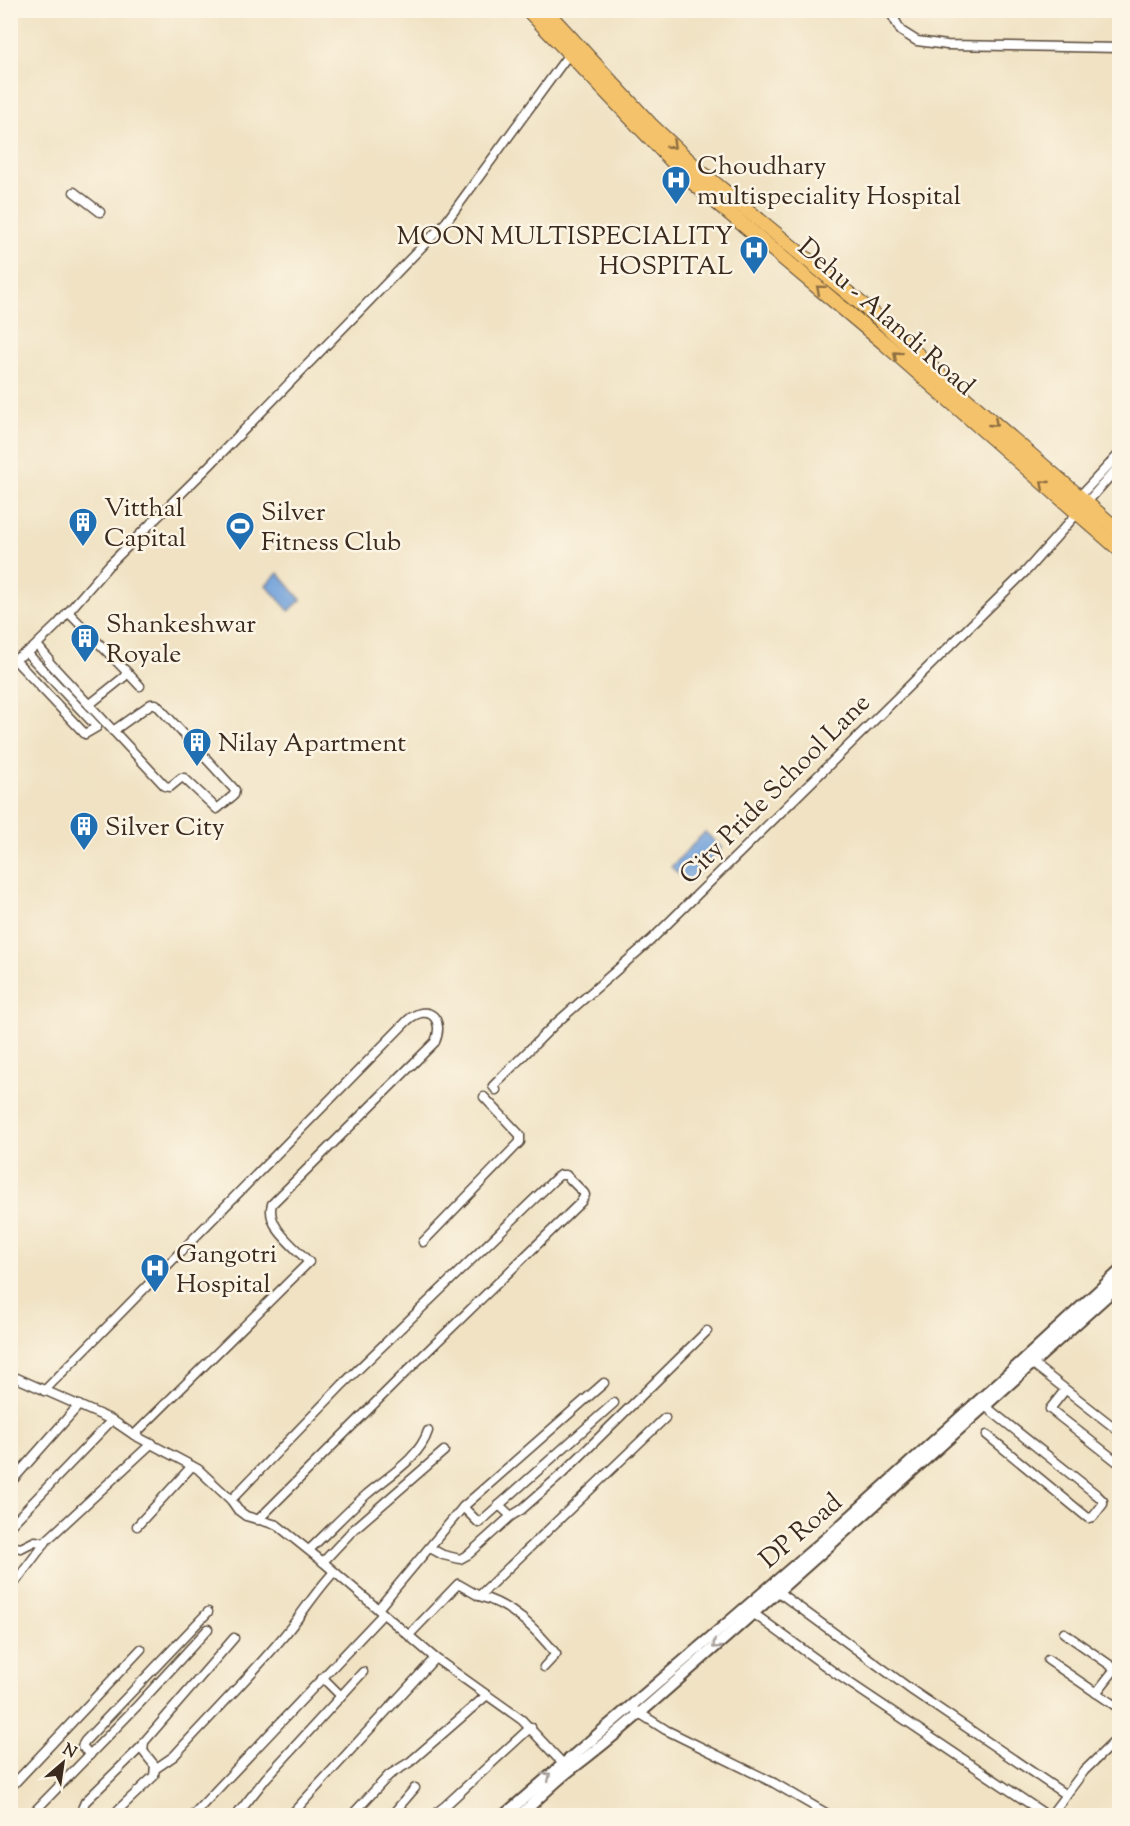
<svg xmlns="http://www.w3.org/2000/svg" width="1130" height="1826" font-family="'Sorts Mill Goudy',serif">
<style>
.water{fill:#70a0da;stroke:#56657c;stroke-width:1.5}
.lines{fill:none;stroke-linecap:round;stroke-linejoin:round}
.minor-casing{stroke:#564637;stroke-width:11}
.tertiary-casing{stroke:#564637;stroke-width:14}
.primary-casing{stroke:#564637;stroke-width:16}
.minor{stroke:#fff;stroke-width:8}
.tertiary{stroke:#fff;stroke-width:10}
.primary{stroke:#f4c26a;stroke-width:14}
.oneway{stroke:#8e6e40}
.oneway2{stroke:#a79f9a}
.labels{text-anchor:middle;stroke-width:5;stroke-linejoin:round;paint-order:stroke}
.poi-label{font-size:26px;fill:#3b2a1e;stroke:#fcf5e5;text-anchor:start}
.street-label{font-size:26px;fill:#3b2a1e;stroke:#fcf5e5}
</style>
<rect width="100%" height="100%" fill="#fcf5e5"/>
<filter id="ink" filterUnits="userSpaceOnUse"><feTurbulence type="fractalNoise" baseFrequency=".0167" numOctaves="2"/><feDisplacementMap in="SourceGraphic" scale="12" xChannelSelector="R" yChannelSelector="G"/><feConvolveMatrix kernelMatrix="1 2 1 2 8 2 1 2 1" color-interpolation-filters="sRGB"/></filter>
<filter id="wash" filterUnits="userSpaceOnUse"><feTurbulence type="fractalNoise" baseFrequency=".008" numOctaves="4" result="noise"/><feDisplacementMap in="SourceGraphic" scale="24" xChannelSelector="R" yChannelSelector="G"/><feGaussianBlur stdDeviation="1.35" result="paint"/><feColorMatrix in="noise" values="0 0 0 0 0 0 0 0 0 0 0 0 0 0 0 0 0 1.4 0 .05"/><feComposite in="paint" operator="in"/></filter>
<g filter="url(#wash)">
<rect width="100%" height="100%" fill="#f0e2c3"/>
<g class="water">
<path d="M278 573 301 600 289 611 266 585Z"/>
<path d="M705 832 722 848 689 883 671 867Z"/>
</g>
</g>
<g filter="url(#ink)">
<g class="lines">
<g class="minor-casing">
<g id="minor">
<path d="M892 10V15L901 31 917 41 947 45 1120 48"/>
<path d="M74 192 100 212"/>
<path d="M1077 499 1120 453"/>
<path d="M68 612 127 672 124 677 89 705"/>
<path d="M37 645 48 658 49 662 165 786 170 787 181 778H184L217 809 234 795 235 790 156 704H151L113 731"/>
<path d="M15 660 85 734 97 727 27 653"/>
<path d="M10 662 32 649 57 625 109 565 207 468 446 222 569 54"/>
<path d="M127 672 140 686"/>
<path d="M496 1090 493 1086 554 1025 651 940 1027 570 1120 465"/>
<path d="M423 1242 520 1142V1135L484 1097"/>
<path d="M1028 1360 1120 1432"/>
<path d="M10 1375 112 1420 134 1435 198 1469 231 1500 238 1510 246 1516 277 1525 323 1562 435 1658 522 1720 567 1768"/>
<path d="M604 1383 463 1507 479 1523 614 1403"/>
<path d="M1065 1390 1050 1409 1120 1464"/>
<path d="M44 1391 408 1020C429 1002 445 1020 435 1042L272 1204C265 1226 295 1247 309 1262L134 1435"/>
<path d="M985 1406 1097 1495 1103 1501V1504L1093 1517 1088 1518 987 1435"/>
<path d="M10 1483 79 1405"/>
<path d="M231 1500 343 1384 557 1177 560 1175H566L584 1193 585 1195 581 1202 406 1372 258 1520"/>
<path d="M499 1505 511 1516 521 1510 563 1473 707 1331"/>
<path d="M10 1526 112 1420"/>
<path d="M137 1526 192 1466"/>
<path d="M10 1546 21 1548 35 1541 45 1543"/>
<path d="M430 1548 443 1555 460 1559 469 1554 511 1516"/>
<path d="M309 1550C328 1532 347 1512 366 1495 388 1476 419 1459 428 1431"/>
<path d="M323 1562 353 1530 444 1451"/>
<path d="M10 1589 47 1540 152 1443"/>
<path d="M777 1591 913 1691 1066 1795"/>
<path d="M479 1596C512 1605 535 1628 556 1654L544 1667"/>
<path d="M378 1609 463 1507"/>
<path d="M753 1613 835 1673 1048 1816"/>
<path d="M1064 1633 1120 1672"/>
<path d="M409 1635 458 1584 479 1596 665 1418"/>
<path d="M1048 1660 1120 1709"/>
<path d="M323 1678 340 1695"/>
<path d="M1096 1693 1115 1669"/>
<path d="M636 1711 666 1730 774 1783 831 1816"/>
<path d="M90 1755 82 1746 85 1741 208 1612"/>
<path d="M155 1769 174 1756C210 1716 249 1678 283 1637 301 1616 315 1592 334 1572"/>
<path d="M10 1788 141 1649"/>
<path d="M30 1816 139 1704 208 1629"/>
<path d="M84 1816 82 1809 85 1802 142 1746"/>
<path d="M117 1816 118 1810 154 1776 155 1766 143 1751 144 1742 234 1638"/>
<path d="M192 1816 383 1614"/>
<path d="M236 1816 266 1778 363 1672"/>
<path d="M290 1816 435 1658"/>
<path d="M351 1816 389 1775 410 1762 487 1695"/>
<path d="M391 1816 415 1788"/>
<path d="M432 1816 445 1806 531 1727"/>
<path d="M1050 1816 1084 1771 1120 1736"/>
</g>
</g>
<g class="tertiary-casing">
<g id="tertiary">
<path d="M503 1816 830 1535 1017 1366 1120 1271"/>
<path d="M519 1816C536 1801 552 1784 570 1770 594 1752 617 1733 640 1713 801 1572 961 1428 1120 1284"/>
</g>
</g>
<g class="primary-casing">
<g id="primary">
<path d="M528 10 691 181 883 342 1120 550"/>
<path d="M545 10 650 124 702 173 876 316 958 392 1120 532"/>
</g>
</g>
<use href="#minor" class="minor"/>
<use href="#tertiary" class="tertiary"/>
<use href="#primary" class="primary"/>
</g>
<defs><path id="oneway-chevron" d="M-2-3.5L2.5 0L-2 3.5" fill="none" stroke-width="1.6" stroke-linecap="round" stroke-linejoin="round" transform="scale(1.5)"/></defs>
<g class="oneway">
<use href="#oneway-chevron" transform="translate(672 145) rotate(43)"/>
<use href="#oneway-chevron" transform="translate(820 289) rotate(-140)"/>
<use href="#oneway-chevron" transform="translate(897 355) rotate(-139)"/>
<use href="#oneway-chevron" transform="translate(994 423) rotate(41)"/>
<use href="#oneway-chevron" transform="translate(1044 484) rotate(-139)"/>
</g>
<g class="oneway2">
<use href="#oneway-chevron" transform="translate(716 1645) rotate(138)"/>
<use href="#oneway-chevron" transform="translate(547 1776) rotate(-40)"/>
</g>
</g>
<defs>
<g id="hospital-pin" transform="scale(1.5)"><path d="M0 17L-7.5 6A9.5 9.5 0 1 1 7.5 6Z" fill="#1f6fb2" stroke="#fcf5e5"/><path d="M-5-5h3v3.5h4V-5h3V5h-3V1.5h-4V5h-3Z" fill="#fff"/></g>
<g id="building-pin" transform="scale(1.5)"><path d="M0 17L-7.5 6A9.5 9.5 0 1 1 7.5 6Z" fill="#1f6fb2" stroke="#fcf5e5"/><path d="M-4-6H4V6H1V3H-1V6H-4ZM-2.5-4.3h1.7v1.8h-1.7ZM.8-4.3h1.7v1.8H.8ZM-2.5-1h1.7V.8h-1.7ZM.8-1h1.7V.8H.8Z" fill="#fff"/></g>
<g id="stadium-pin" transform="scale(1.5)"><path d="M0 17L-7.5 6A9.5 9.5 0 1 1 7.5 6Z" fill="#1f6fb2" stroke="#fcf5e5"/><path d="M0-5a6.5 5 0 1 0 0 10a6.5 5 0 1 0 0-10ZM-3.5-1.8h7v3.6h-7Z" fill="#fff"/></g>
</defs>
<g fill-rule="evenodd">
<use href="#hospital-pin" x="676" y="180"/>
<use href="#hospital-pin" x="754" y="250"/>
<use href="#building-pin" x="83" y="522"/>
<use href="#stadium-pin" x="240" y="526"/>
<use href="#building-pin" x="85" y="638"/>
<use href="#building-pin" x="197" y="742"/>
<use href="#building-pin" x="84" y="826"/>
<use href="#hospital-pin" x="155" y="1268"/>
</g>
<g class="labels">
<g class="poi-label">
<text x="697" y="174">Choudhary<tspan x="697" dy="30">multispeciality Hospital</tspan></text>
<text x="733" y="244" text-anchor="end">MOON MULTISPECIALITY<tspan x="733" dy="30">HOSPITAL</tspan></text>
<text x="104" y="516">Vitthal<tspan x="104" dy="30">Capital</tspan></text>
<text x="261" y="520">Silver<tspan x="261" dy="30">Fitness Club</tspan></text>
<text x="106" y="632">Shankeshwar<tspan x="106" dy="30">Royale</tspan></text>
<text x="218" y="751">Nilay Apartment</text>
<text x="105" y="835">Silver City</text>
<text x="176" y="1262">Gangotri<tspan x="176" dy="30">Hospital</tspan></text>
</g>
<g class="street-label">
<text transform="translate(887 316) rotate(41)" y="9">Dehu - Alandi Road</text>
<text transform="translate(774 788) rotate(-45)" y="9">City Pride School Lane</text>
<text transform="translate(800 1530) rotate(-41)" y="9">DP Road</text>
</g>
</g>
<rect width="1130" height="1826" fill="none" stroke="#fcf5e5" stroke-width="36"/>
<g transform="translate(63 1763) rotate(29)" stroke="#fcf5e5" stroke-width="4.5" paint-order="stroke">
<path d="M0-4.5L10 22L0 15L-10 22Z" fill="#3b2a1e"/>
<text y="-9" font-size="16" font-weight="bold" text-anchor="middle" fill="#3b2a1e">N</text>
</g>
</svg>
